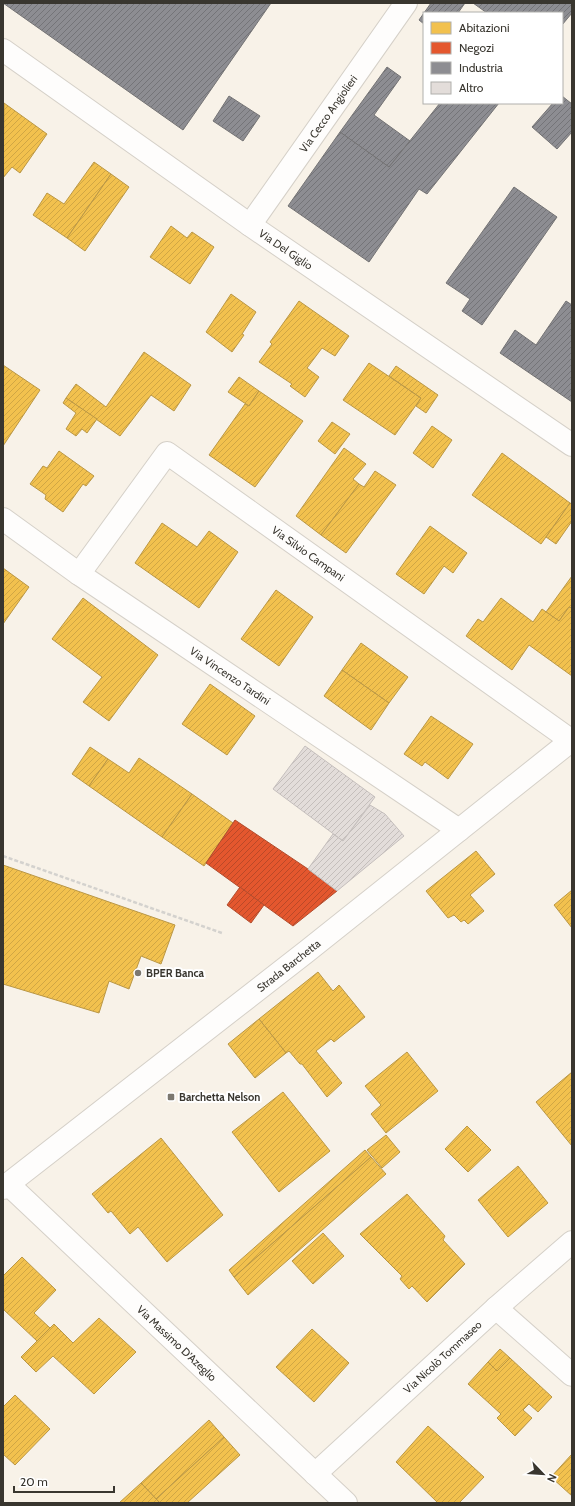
<svg xmlns="http://www.w3.org/2000/svg" width="575" height="1506" font-family="Cabin,sans-serif">
<style>
.homes{fill:url(#homes-hatch);stroke:#ba9745}
.shops{fill:url(#shops-hatch);stroke:#b14d2e}
.industry{fill:url(#industry-hatch);stroke:#747374}
.building{fill:url(#building-hatch);stroke:#c5bfbd}
.lines{fill:none;stroke-linecap:round;stroke-linejoin:round}
.minor-casing{stroke:#d5d0c8;stroke-width:24}
.path{stroke:#d4d2ce;stroke-width:2.5;stroke-dasharray:4 2;stroke-linecap:butt}
.minor{stroke:#fefdfc;stroke-width:22}
.poi-dot{fill:#7c7870;stroke:#fff;stroke-width:1.5}
.labels{text-anchor:middle;stroke-width:4;stroke-linejoin:round;paint-order:stroke}
.street-label{font-size:11px;fill:#39362f;stroke:#fff}
.poi-label{font-size:11px;font-weight:bold;fill:#39362f;stroke:#fff;text-anchor:start}
</style>
<defs>
<pattern id="homes-hatch" width="6" height="6" patternUnits="userSpaceOnUse"><rect width="6" height="6" fill="#f2c14e"/><path d="M-1 1l2-2M0 6l6-6M5 7l2-2" fill="none" stroke="#d0a644"/></pattern>
<pattern id="shops-hatch" width="6" height="6" patternUnits="userSpaceOnUse"><rect width="6" height="6" fill="#e4572e"/><path d="M-1 1l2-2M0 6l6-6M5 7l2-2" fill="none" stroke="#ba4928"/></pattern>
<pattern id="industry-hatch" width="6" height="6" patternUnits="userSpaceOnUse"><rect width="6" height="6" fill="#8d8d92"/><path d="M-1 1l2-2M0 6l6-6M5 7l2-2" fill="none" stroke="#747478"/></pattern>
<pattern id="building-hatch" width="6" height="6" patternUnits="userSpaceOnUse"><rect width="6" height="6" fill="#e3ddda"/><path d="M-1 1l2-2M0 6l6-6M5 7l2-2" fill="none" stroke="#c4bebb"/></pattern>
</defs>
<rect width="100%" height="100%" fill="#f8f2e8"/>
<g class="homes">
<path d="M4 103 47 134 20 173 12 167 3 178Z"/>
<path d="M94 162 111 174 67 238 33 215 47 193 64 204Z"/>
<path d="M111 174 129 187 85 251 67 238Z"/>
<path d="M171 226 187 238 192 232 214 247 190 284 150 257Z"/>
<path d="M231 294 256 312 242 334 244 335 232 352 206 332Z"/>
<path d="M299 301 349 336 335 356 322 348 307 368 319 377 305 397 290 386 292 384 259 362 272 344 270 342Z"/>
<path d="M144 352 191 385 174 411 151 395 120 436 66 398 76 384 106 407Z"/>
<path d="M369 363 421 398 395 435 343 400Z"/>
<path d="M3 365 40 390 3 446Z"/>
<path d="M396 366 438 395 426 413 416 406 421 398 389 376Z"/>
<path d="M239 377 259 391 249 406 228 392Z"/>
<path d="M259 391 303 421 255 487 209 455 245 404 249 406Z"/>
<path d="M66 398 97 419 87 433 82 429 76 436 66 429 76 413 63 403Z"/>
<path d="M332 422 350 434 335 454 318 441Z"/>
<path d="M432 426 452 440 433 468 413 453Z"/>
<path d="M344 448 366 464 353 479 359 484 321 535 296 516Z"/>
<path d="M59 451 94 476 86 486 83 484 63 512 45 499 46 495 30 484 43 466 47 468Z"/>
<path d="M502 453 570 503 541 544 472 495Z"/>
<path d="M375 471 396 485 346 553 321 535 359 484 364 487Z"/>
<path d="M570 503 572 504V521L556 544 546 537Z"/>
<path d="M162 523 197 547 209 531 238 552 199 608 135 563Z"/>
<path d="M430 526 467 553 453 573 444 566 424 594 396 574Z"/>
<path d="M3 568 29 587 3 624Z"/>
<path d="M572 576V608L569 607 559 621 546 612Z"/>
<path d="M276 590 313 617 279 666 241 639Z"/>
<path d="M83 598 158 655 109 721 83 702 102 677 52 639Z"/>
<path d="M501 598 533 622 542 609 559 621 569 607 572 608V676L529 645 512 670 466 636 478 619 483 622Z"/>
<path d="M361 643 408 677 389 703 342 670Z"/>
<path d="M342 670 389 703 371 730 324 696Z"/>
<path d="M210 684 255 716 227 755 182 724Z"/>
<path d="M431 716 473 744 448 779 425 762 422 766 404 754Z"/>
<path d="M90 747 108 759 89 786 72 774Z"/>
<path d="M139 758 192 794 162 837 89 786 108 759 129 773Z"/>
<path d="M192 794 233 823 204 866 162 837Z"/>
<path d="M476 851 495 874 470 895 484 911 468 924 464 920 461 922 454 915 448 918 426 891Z"/>
<path d="M3 865 175 925 161 964 141 956 129 989 109 981 99 1013 3 984Z"/>
<path d="M572 890V928L554 905Z"/>
<path d="M318 972 333 991 339 985 365 1017 334 1042 331 1039 316 1051 342 1083 327 1097 302 1064H300L289 1051 286 1053 259 1019Z"/>
<path d="M259 1019 286 1053 255 1078 228 1044Z"/>
<path d="M407 1052 438 1091 386 1133 371 1114 381 1105 365 1086Z"/>
<path d="M572 1072V1146L536 1102Z"/>
<path d="M283 1092 330 1151 279 1192 232 1132Z"/>
<path d="M467 1126 491 1150 468 1172 445 1149Z"/>
<path d="M386 1135 400 1152 382 1168 367 1150Z"/>
<path d="M161 1138 223 1215 167 1262 138 1227 130 1234 111 1211 108 1213 92 1194Z"/>
<path d="M365 1150 371 1157 234 1277 229 1270Z"/>
<path d="M371 1157 386 1174 248 1295 234 1277Z"/>
<path d="M518 1166 548 1203 508 1237 478 1200Z"/>
<path d="M407 1194 445 1236 443 1240 465 1264 427 1302 412 1286 409 1289 400 1279 402 1276 360 1234Z"/>
<path d="M323 1233 344 1256 313 1284 292 1261Z"/>
<path d="M22 1257 56 1290 34 1313 50 1328 37 1341 3 1309V1276Z"/>
<path d="M99 1318 136 1352 94 1394 53 1356 36 1372 21 1357 54 1324 73 1343Z"/>
<path d="M312 1329 349 1363 314 1402 276 1367Z"/>
<path d="M500 1349 510 1358 497 1371 488 1362Z"/>
<path d="M510 1358 552 1397 538 1412 529 1404 523 1410 532 1418 515 1436 497 1418 501 1414 468 1384 488 1362 497 1371Z"/>
<path d="M15 1395 50 1429 15 1465 3 1454V1407Z"/>
<path d="M209 1420 224 1437 156 1499 141 1483Z"/>
<path d="M428 1426 484 1477 459 1503H438L396 1462Z"/>
<path d="M224 1437 240 1455 187 1503H160L156 1499Z"/>
<path d="M572 1454V1496L551 1477Z"/>
<path d="M141 1483 160 1503H119Z"/>
</g>
<g class="shops">
<path d="M235 820 308 869 337 891 293 926 206 863Z"/>
<path d="M240 887 264 905 251 923 227 905Z"/>
</g>
<g class="industry">
<path d="M3 3H271L183 130Z"/>
<path d="M431 3H465L458 13H424V24L419 20Z"/>
<path d="M473 3H572V13L562 25V13H487Z"/>
<path d="M387 67 401 77 374 115 410 141 389 167 340 132Z"/>
<path d="M229 96 260 116 243 141 213 121Z"/>
<path d="M562 96 572 104V132L557 149 532 127 553 103H562Z"/>
<path d="M440 103H499L427 194 419 189 369 262 288 206 340 132 389 167Z"/>
<path d="M514 187 557 217 482 325 462 311 470 299 446 283Z"/>
<path d="M566 301 572 305V402L500 353 515 330 536 345Z"/>
</g>
<g class="building">
<path d="M305 746 375 797 343 841 273 789Z"/>
<path d="M370 805 385 814 404 836 337 891 308 869 333 834 343 841Z"/>
</g>
<g class="lines">
<g class="minor-casing">
<g id="minor">
<path id="s1" d="M3 50 250 225 572 445"/>
<path id="s2" d="M250 225 406 3"/>
<path id="s3" d="M3 519 79 574 459 830"/>
<path id="s4" d="M79 574 167 453 572 741"/>
<path id="s5" d="M8 1184 346 1503"/>
<path id="s6" d="M3 1188 306 952 572 740"/>
<path d="M496 1308 572 1375"/>
<path id="s7" d="M315 1474 496 1308 572 1242"/>
</g>
</g>
<path class="path" d="M3 856 222 933"/>
<use href="#minor" class="minor"/>
</g>
<g class="poi-dot">
<circle cx="138" cy="973" r="4"/>
<rect x="167" y="1093" width="8" height="8" rx="2"/>
</g>
<g class="labels">
<g class="street-label">
<text dy="4" stroke="none"><textPath href="#s2" startOffset="136">Via Cecco Angiolieri</textPath></text>
<text dy="4" stroke="none"><textPath href="#s1" startOffset="346">Via Del Giglio</textPath></text>
<text dy="4" stroke="none"><textPath href="#s4" startOffset="323">Via Silvio Campani</textPath></text>
<text dy="4" stroke="none"><textPath href="#s3" startOffset="276">Via Vincenzo Tardini</textPath></text>
<text dy="4" stroke="none"><textPath href="#s6" startOffset="362">Strada Barchetta</textPath></text>
<text dy="4" stroke="none"><textPath href="#s5" startOffset="232">Via Massimo D'Azeglio</textPath></text>
<text dy="4" stroke="none"><textPath href="#s7" startOffset="173">Via Nicolò Tommaseo</textPath></text>
</g>
<g class="poi-label">
<text x="146" y="977">BPER Banca</text>
<text x="179" y="1101">Barchetta Nelson</text>
</g>
</g>
<rect width="575" height="1506" fill="none" stroke="#39362f" stroke-width="8"/>
<rect x="423" y="12" width="140" height="92" fill="#ffffff" stroke="#b0afac"/>
<rect x="431" y="22" width="20" height="12" fill="#f2c14e" stroke="#b0afac"/>
<text x="459" y="32" font-size="12" fill="#39362f">Abitazioni</text>
<rect x="431" y="42" width="20" height="12" fill="#e4572e" stroke="#b0afac"/>
<text x="459" y="52" font-size="12" fill="#39362f">Negozi</text>
<rect x="431" y="62" width="20" height="12" fill="#8d8d92" stroke="#b0afac"/>
<text x="459" y="72" font-size="12" fill="#39362f">Industria</text>
<rect x="431" y="82" width="20" height="12" fill="#e3ddda" stroke="#b0afac"/>
<text x="459" y="92" font-size="12" fill="#39362f">Altro</text>
<g transform="translate(543 1474) rotate(115)" stroke="#ffffff" stroke-width="3" paint-order="stroke">
<path d="M0-3L7 15L0 10L-7 15Z" fill="#39362f"/>
<text y="-6" font-size="11" font-weight="bold" text-anchor="middle" fill="#39362f">N</text>
</g>
<path d="M14 1486v6h100v-6" fill="none" stroke="#39362f" stroke-width="2"/>
<text x="20" y="1486" font-size="12" fill="#39362f" stroke="#ffffff" stroke-width="3" paint-order="stroke">20 m</text>
</svg>
